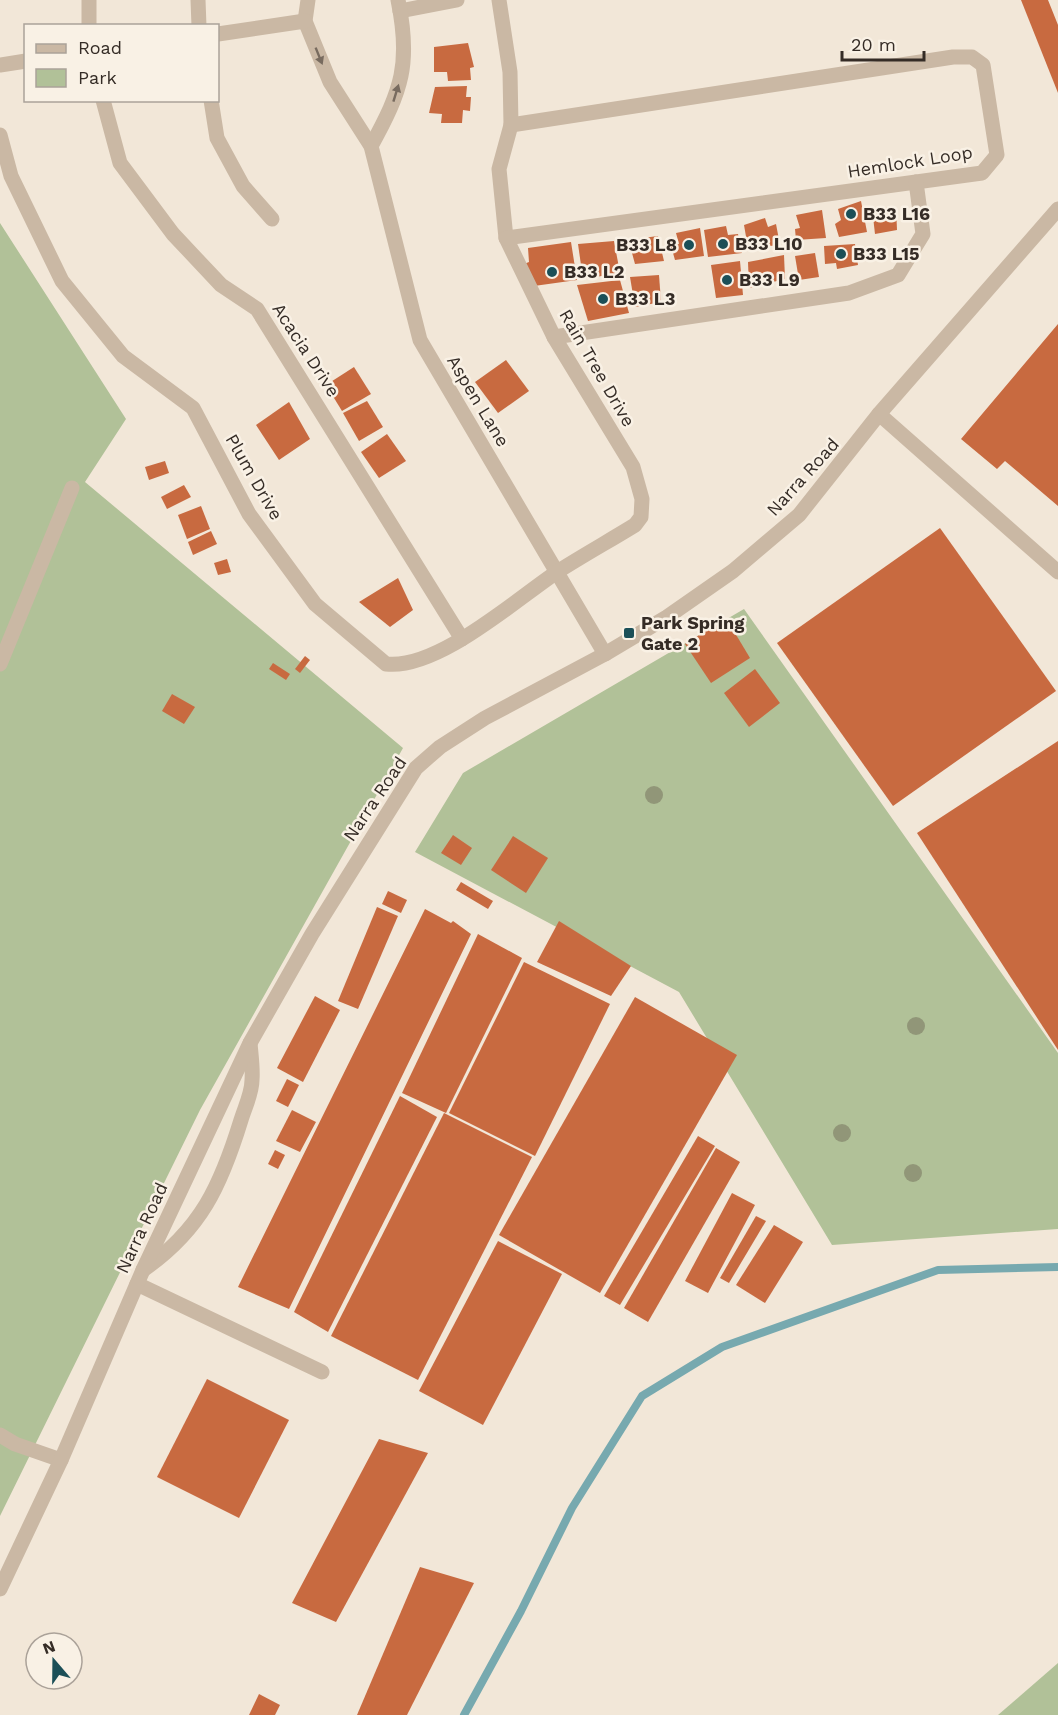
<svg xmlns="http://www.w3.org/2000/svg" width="1058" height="1715" font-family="'Work Sans',sans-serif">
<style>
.green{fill:#b1c198}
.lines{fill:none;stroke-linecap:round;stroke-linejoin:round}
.stream{stroke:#77a9af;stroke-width:8}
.building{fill:#c86a40}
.service{stroke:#cab8a4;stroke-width:15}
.minor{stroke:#cab8a4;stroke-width:15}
.tertiary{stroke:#cab8a4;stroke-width:15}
.tree{fill:#919678}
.oneway{fill:#786b5f}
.poi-dot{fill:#1b4f57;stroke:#f9f1e5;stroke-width:2}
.labels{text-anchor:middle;stroke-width:5;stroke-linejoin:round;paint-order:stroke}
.street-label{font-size:18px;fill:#352c26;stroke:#f9f1e5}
.poi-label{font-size:18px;font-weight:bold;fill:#352c26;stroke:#f9f1e5;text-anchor:start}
</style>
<rect width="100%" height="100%" fill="#f2e7d8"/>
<g class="green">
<path d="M0 223 126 419 85 482 403 748 200 1110 0 1516Z"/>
<path d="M744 609 1058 1053V1229L832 1245 679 992 415 852 463 773Z"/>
<path d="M1058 1663V1715H998Z"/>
</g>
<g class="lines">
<path class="stream" d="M464 1715 521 1611 572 1508 642 1396 722 1347 938 1270 1058 1267"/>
</g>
<g class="building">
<path d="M1021 0H1048L1058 25V93Z"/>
<path d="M468 43 474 67 470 68 471 80 448 81 447 72H434V47Z"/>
<path d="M467 86 466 97H471L470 111 463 110 462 123H441L442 114 429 113 435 87Z"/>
<path d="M861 201 867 232 839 237 835 224 841 220 838 209Z"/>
<path d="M896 207 897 230 875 234 872 208Z"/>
<path d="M822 210 826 238 796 240 795 229 800 228 796 215Z"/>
<path d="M765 218 768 227 776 224 780 245 748 248 744 225Z"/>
<path d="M726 226 728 235 738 234 742 253 708 257 704 230Z"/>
<path d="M700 228 704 256 675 260 671 246 679 244 676 233Z"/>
<path d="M658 236 664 261 635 264 632 253 637 251 635 239Z"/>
<path d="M614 241 620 273 583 279 578 244Z"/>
<path d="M571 242 577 280 534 286 524 264 529 262 528 248Z"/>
<path d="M855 244 858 265 837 269 836 263 825 264 824 246Z"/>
<path d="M815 253 819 277 799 280 795 256Z"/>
<path d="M784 255 785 279 749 288 748 262Z"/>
<path d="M740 261 743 295 716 298 711 265Z"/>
<path d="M659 275 661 302 635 307 630 277Z"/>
<path d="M620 280 629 313 588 321 577 285Z"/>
<path d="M1058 324V506L1005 461 997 469 961 439Z"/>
<path d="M506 360 529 391 498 413 475 382Z"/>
<path d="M354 367 371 394 342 411 326 385Z"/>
<path d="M367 401 383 427 359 441 343 413Z"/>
<path d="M289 402 310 439 279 460 256 425Z"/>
<path d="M387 434 406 461 379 478 361 452Z"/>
<path d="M165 461 169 473 149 480 145 467Z"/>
<path d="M184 485 191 497 167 509 161 497Z"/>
<path d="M201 506 210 529 187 539 178 515Z"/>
<path d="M940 528 1056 691 893 806 777 643Z"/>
<path d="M211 531 217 544 193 555 188 542Z"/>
<path d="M227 559 231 572 218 575 214 563Z"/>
<path d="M398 578 413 610 390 627 359 602Z"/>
<path d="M726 618 750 658 711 683 685 644Z"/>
<path d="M305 656 310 660 300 673 295 669Z"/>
<path d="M273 663 290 674 286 680 269 669Z"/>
<path d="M755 669 780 703 749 727 724 693Z"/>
<path d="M172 694 195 707 184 724 162 711Z"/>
<path d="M1058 741V1050L917 833Z"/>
<path d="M453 835 472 848 461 865 441 853Z"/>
<path d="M513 836 548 858 526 893 491 870Z"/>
<path d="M461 882 493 901 488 909 456 890Z"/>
<path d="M388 891 407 900 401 913 382 904Z"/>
<path d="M377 907 398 916 358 1009 338 1001Z"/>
<path d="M425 909 451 923 453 921 471 934 289 1309 238 1287Z"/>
<path d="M559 921 631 966 611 996 537 962Z"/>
<path d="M478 934 522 958 446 1113 402 1093Z"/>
<path d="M524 962 610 1004 535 1156 449 1113Z"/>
<path d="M315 996 340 1010 303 1082 277 1068Z"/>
<path d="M635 997 737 1055 600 1293 499 1235Z"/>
<path d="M287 1079 299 1085 288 1107 276 1101Z"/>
<path d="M400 1096 437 1117 328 1332 294 1312Z"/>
<path d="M292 1110 316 1122 300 1152 276 1141Z"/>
<path d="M444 1113 532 1157 418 1380 331 1336Z"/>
<path d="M698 1136 715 1146 620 1305 604 1296Z"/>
<path d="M716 1148 740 1162 648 1322 624 1308Z"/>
<path d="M275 1150 285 1155 278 1169 268 1164Z"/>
<path d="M732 1193 755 1205 708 1293 685 1281Z"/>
<path d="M756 1216 766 1221 729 1283 720 1278Z"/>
<path d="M774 1225 803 1242 765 1303 736 1285Z"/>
<path d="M498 1241 562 1274 483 1425 419 1391Z"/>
<path d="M207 1379 289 1420 239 1518 157 1477Z"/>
<path d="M379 1439 428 1453 336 1622 292 1603Z"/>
<path d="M420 1567 474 1583 407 1715H357Z"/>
<path d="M259 1694 280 1705 275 1715H249Z"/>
</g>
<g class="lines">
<g class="service">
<path d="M879 414 1058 572"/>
<path d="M143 1270C201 1230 221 1185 241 1120 245 1107 252 1093 252 1080 253 1068 251 1055 250 1043"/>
<path d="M137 1284 322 1372"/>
</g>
<g class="minor">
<path d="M198 0 199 26"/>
<path d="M308 0 305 21 330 82 371 146 420 340 605 654"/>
<path d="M400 11 457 0"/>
<path d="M89 26V0"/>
<path d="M218 34 305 21"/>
<path d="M0 65 26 61"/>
<path d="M103 100 120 163 173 234 221 285 257 309 462 639"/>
<path d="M211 100 217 138 243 186 272 219"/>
<path d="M0 135 11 176 62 281 123 356 193 408 249 514 315 604 386 664C437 670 514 601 557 572 582 556 609 541 635 525L641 517 642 499 633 467 554 337 506 238 499 169 511 125 510 72 499 0"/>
<path d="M371 146C402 90 411 63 398 0"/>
<path d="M506 238 982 173 997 155 983 65 972 57H953L511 125"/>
<path d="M554 337 849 293 898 275 923 234 916 182"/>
<path d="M0 664 72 488"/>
<path d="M0 1435 15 1444 61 1460"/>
</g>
<path class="tertiary" d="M0 1589 61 1460 143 1270 250 1043 312 934 416 768 440 747 485 718 605 654 667 617 733 571 799 515 879 414 1058 209"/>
</g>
<g class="tree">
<circle cx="654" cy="795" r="9"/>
<circle cx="916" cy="1026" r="9"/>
<circle cx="842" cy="1133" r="9"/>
<circle cx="913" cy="1173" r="9"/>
</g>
<defs><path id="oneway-solid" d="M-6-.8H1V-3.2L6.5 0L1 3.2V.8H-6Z" transform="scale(1.5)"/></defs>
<g class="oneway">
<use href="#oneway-solid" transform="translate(319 56) rotate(68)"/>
<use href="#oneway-solid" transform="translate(396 93) rotate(-73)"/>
</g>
<g class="poi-dot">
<circle cx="851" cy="214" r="6"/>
<circle cx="723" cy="244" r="6"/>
<circle cx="689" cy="245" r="6"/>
<circle cx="841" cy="254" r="6"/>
<circle cx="552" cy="272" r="6"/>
<circle cx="727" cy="280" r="6"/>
<circle cx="603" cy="299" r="6"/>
<rect x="623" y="627" width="12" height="12" rx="3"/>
</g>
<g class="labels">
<g class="street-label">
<text transform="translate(910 162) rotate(-9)" y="6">Hemlock Loop</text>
<text transform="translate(306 350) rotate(57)" y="6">Acacia Drive</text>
<text transform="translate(597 368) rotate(60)" y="6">Rain Tree Drive</text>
<text transform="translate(478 401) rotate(59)" y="6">Aspen Lane</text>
<text transform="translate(254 477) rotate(60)" y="6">Plum Drive</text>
<text transform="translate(803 477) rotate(-48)" y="6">Narra Road</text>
<text transform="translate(375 799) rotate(-56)" y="6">Narra Road</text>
<text transform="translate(142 1228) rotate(-65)" y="6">Narra Road</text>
</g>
<g class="poi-label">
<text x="863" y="220">B33 L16</text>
<text x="735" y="250">B33 L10</text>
<text x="677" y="251" text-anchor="end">B33 L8</text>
<text x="853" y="260">B33 L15</text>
<text x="564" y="278">B33 L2</text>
<text x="739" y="286">B33 L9</text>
<text x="615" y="305">B33 L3</text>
<text x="641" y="629">Park Spring<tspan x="641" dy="21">Gate 2</tspan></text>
</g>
</g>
<rect x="24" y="24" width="195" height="78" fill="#f9f1e5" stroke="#aba299" stroke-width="1.5"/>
<rect x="36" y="44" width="30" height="9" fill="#cab8a4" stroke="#aba299" stroke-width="1.5"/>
<text x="78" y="54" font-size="18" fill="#352c26">Road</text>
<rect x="36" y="69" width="30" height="18" fill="#b1c198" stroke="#aba299" stroke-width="1.5"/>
<text x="78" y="84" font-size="18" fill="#352c26">Park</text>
<g transform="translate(54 1661) rotate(340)"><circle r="28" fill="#f9f1e5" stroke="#aba299" stroke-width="1.5"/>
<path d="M0-4.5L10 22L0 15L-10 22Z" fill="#1b4f57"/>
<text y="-9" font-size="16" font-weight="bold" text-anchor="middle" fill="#352c26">N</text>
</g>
<path d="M842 51v9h82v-9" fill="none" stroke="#352c26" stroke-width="3"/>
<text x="851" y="51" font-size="18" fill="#352c26" stroke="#f9f1e5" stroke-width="4.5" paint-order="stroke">20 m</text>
</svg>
